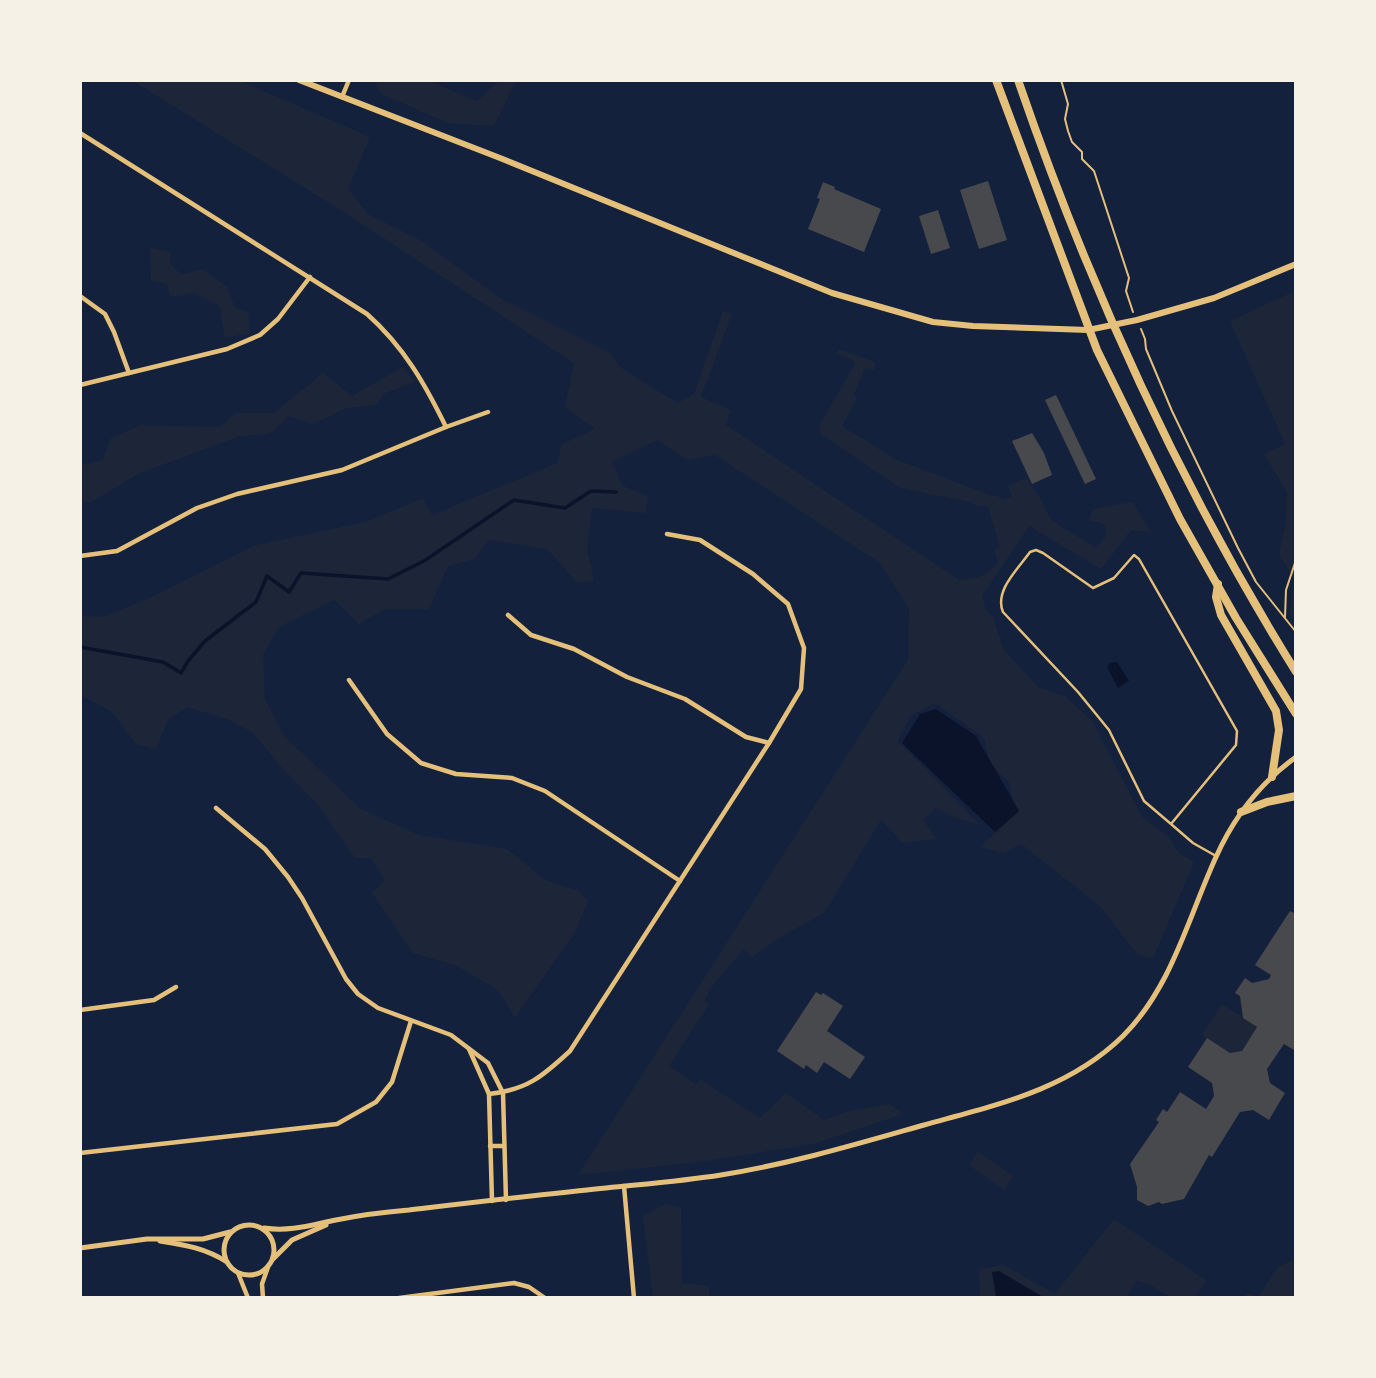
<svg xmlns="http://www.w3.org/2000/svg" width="1376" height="1378" font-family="Jost,sans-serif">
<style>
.green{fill:#1d2539}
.water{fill:#0b132b}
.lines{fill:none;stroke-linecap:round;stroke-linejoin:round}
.stream{stroke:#0b132b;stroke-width:3.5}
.building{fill:#48494c}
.path{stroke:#e5c07b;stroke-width:2}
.service{stroke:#e5c07b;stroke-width:2.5}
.minor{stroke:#e5c07b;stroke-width:4.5}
.tertiary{stroke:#e5c07b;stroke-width:5}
.secondary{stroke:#e5c07b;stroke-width:6}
.trunk{stroke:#e5c07b;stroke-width:8}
</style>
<rect width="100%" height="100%" fill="#14213d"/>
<g class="green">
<path d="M133 81H241L370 137 348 189 368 214 422 241 500 298 610 353 620 367 677 403 694 394 723 311 732 314 701 397 731 410 726 425 959 580C977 578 986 577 998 562L994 550 1000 548 988 506H977L971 502 900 488 821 434 819 426 855 364 854 361 836 353 839 349 875 362 874 370 864 369 854 395 857 398 842 426 895 459 990 495 998 496 1002 500 1012 497 1008 486 1026 478 1040 498 1051 520 1096 548 1106 537V525L1089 520 1093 509 1132 502 1151 532 1131 530 1101 569 1029 526 982 596 986 609 994 619 1003 649 1038 687 1066 697 1093 722 1142 817 1168 836 1178 852 1194 862 1153 958 1138 955 1100 906 1021 844 1004 853 980 847 1016 814 1009 782 990 764 984 738 935 703 910 716 898 741 980 825 958 819 936 808 923 820 937 839 903 843 881 820 824 913 782 936 752 957 744 949 710 989 705 1001 709 1004 669 1066 696 1084 701 1080 760 1118 786 1093 824 1120 846 1112 890 1104 903 1114 813 1144 706 1161 578 1175 908 660 909 609 880 563 715 455 688 460 657 440 612 462 623 486 648 496 646 513 592 508 587 549 594 581 578 583 547 549 488 540 475 559 448 566 429 609H384L359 624 334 600 279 627 263 655 265 699 284 736 361 809 419 835 507 849 545 880 579 891 588 901 574 934 515 1017 498 990 457 966 413 953 372 893 385 880 371 858H355L318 805 283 769 253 733 227 719 187 707 168 720 156 749 136 744 112 712 81 695 80 616 103 617 154 596 256 545 366 522 423 498 432 515 557 463 562 444 595 429 565 407 574 363 339 209Z"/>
<path d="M374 81H429L477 101 499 81H516L494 126 448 123 381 94Z"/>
<path d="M150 248 171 252 170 263 181 275 202 269 227 287 235 308 248 311 250 333 225 338 220 306 194 293 170 297 167 284 151 281Z"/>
<path d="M1295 291V622L1289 614 1295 580 1279 554 1286 523 1287 492 1264 454 1285 444 1230 321Z"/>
<path d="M403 367 415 382 385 393 376 405 347 408 313 424 289 416 270 434 240 436 138 474 90 503 81 500V465L103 460 110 439 140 425 220 427 235 413H274L323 373 352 396Z"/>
<path d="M1222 1004 1257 1027 1242 1051 1230 1053 1202 1035Z"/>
<path d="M978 1152 1013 1176 1004 1190 969 1165Z"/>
<path d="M665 1204 681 1207 682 1283 709 1286V1297H653L643 1216Z"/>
<path d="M1114 1219 1206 1280 1196 1297H1170L1150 1285 1137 1281 1126 1297 980 1298 979 1269 1004 1265 1055 1294Z"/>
<path d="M1295 1259V1297H1244L1248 1293 1258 1297 1278 1267Z"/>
</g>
<g class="water">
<path d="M1117 662 1129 681 1118 688 1107 667 1110 663Z"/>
<path d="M936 709 976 736 1019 811 995 832 902 743 920 714Z"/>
<path d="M999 1271 1043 1297H996L992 1272Z"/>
</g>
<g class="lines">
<path class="stream" d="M80 647 163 662 181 673 188 661 205 641 256 602 267 576 289 592 301 573 388 579 424 561 514 500 565 508 591 491 616 492"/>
</g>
<g class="building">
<path d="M988 181 1007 240 979 249 960 190Z"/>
<path d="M823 182 835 187 834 189 881 209 864 252 808 229 820 199 817 198Z"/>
<path d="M938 210 950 248 931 254 919 216Z"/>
<path d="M1056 395 1096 479 1085 484 1045 400Z"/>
<path d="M1032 433 1044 453 1052 475 1032 484 1012 441Z"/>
<path d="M1290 911 1296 914V1048L1294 1050 1284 1044 1267 1069 1270 1083 1285 1093 1269 1120 1253 1110 1240 1112 1212 1157 1209 1155 1184 1199 1162 1204 1159 1202 1148 1206 1137 1200V1187L1130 1164 1159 1122 1156 1120 1163 1109 1167 1112 1180 1092 1206 1109 1214 1096 1212 1083 1188 1067 1207 1038 1230 1053 1242 1051 1257 1027 1243 1018 1240 996 1235 993 1245 978 1252 983 1269 979 1271 975 1255 965Z"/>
<path d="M816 992 821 995 823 993 843 1006 827 1031 865 1057 850 1079 824 1062 817 1073 806 1065 804 1069 777 1051Z"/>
</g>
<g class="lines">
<g class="path">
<path d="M1061 80 1068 104 1065 119 1068 131 1072 142 1082 152V159L1094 171 1129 278 1126 291 1133 312"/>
<path d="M1141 329 1145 339 1146 349 1172 411 1238 548 1256 582 1296 632"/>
<path d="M1285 617 1286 590 1296 560"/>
</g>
<path class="service" d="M1171 824 1144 801 1109 730 1078 692 1003 612C994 591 1018 569 1030 552L1036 550 1043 553 1093 588 1114 578 1134 555 1139 559 1237 731 1236 745 1171 824 1193 843 1216 856"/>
<g class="minor">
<path d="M342 97 349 80"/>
<path d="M80 133 367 314C404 347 425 384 446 427"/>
<path d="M80 296 105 314 114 332 129 373"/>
<path d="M80 385 227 349 260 335 278 319 310 277"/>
<path d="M80 556 117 551 197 508 237 494 342 470 446 427 488 412"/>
<path d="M508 615 531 635 574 649 627 677 685 699 746 737 769 743"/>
<path d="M349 680 387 734 421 763 456 774 512 778 545 791 680 881"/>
<path d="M216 808 265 849 288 877 302 898 346 979 358 994 378 1008 451 1035 488 1063 503 1093 506 1200"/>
<path d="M80 1010 154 1000 176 987"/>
<path d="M469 1049 489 1094 492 1201"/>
<path d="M489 1094C527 1090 543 1076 570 1051L769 743 801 689 804 648 788 604 753 574 700 540 667 534"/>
<path d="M490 1146H504"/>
<path d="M80 1153 337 1124 376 1102 392 1082 411 1021"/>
<path d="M624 1186 634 1298"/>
<path d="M238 1273 248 1298"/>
<path d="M263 1298 262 1284 268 1267"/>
<path d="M399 1298 514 1283 529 1287 545 1298"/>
</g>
<g class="tertiary">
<circle cx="249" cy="1250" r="25"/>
<path d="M264 1228C290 1232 311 1225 336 1220 360 1215 385 1212 409 1210 469 1203 528 1196 587 1190 631 1185 677 1182 721 1175 790 1164 857 1144 924 1125 996 1105 1068 1090 1123 1036 1172 987 1188 918 1216 857 1234 817 1260 783 1296 757"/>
<path d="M160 1241C185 1245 205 1248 227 1262"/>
<path d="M80 1248 147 1239H203L230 1232"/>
<path d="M273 1259 292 1240 326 1225"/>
</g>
<path class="secondary" d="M299 80 500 158 832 293 933 322 973 326 1088 330 1137 320 1214 298 1296 264"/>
<g class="trunk">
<path d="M996 80 1097 350 1180 519 1236 618 1296 714"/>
<path d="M1018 80C1089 287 1181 487 1296 672"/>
<path d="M1218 584 1216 597 1221 615 1276 711 1279 730 1272 777"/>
<path d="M1241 812 1267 802 1296 796"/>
</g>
</g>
<rect width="1376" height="1378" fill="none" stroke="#f6f1e7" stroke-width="164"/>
</svg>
